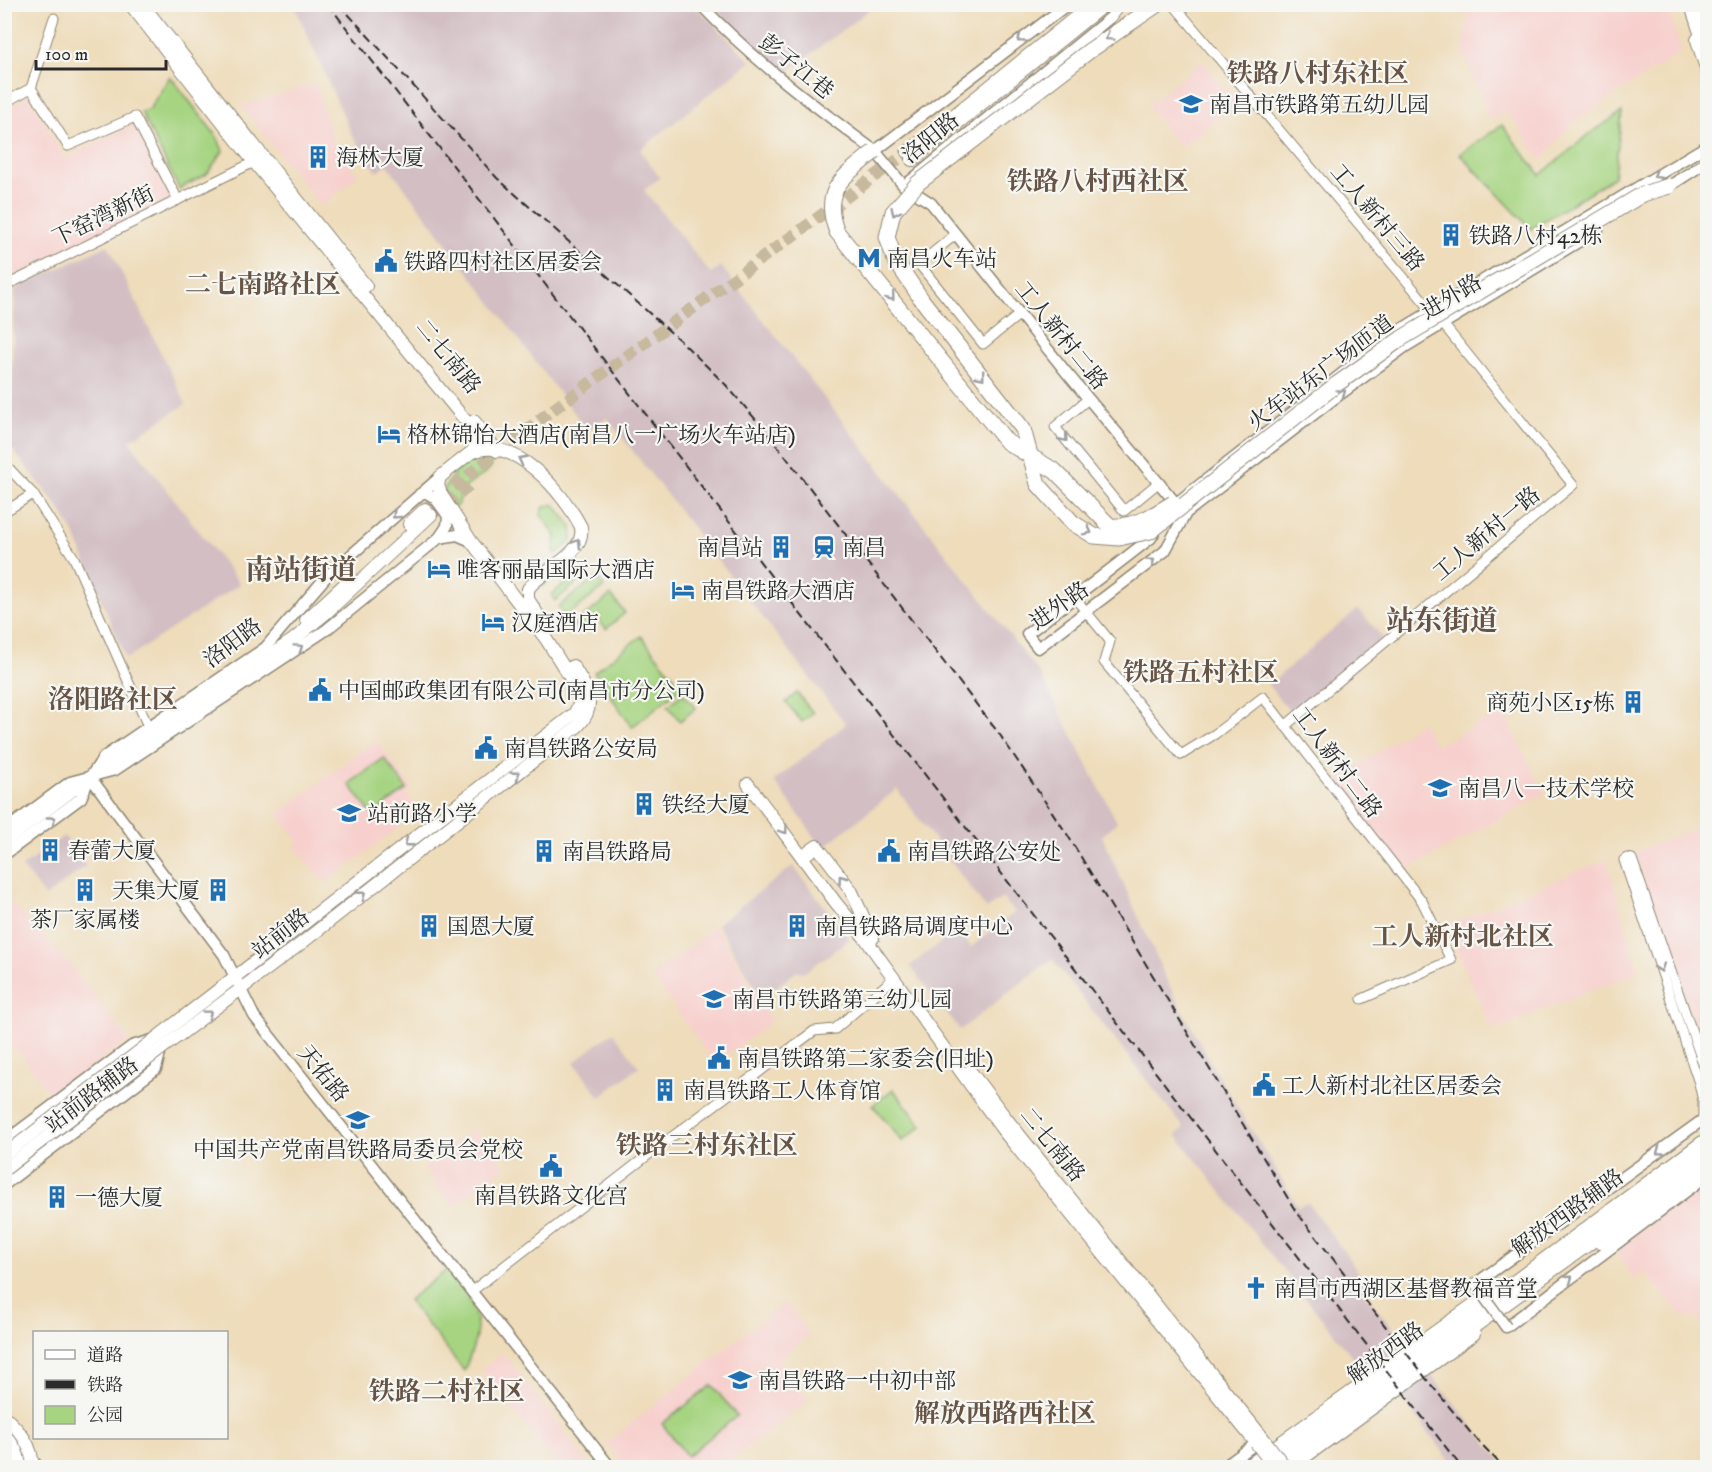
<svg xmlns="http://www.w3.org/2000/svg" width="1712" height="1472" font-family="'IM FELL DW Pica','Noto Serif SC',serif">
<style>
.built{fill:#f7d0cd}
.industrial{fill:#d2bec3}
.green{fill:#a6d481;stroke:#688056;stroke-width:1.5}
.lines{fill:none;stroke-linecap:round;stroke-linejoin:round}
.secondary-tunnel{stroke:#c7b99d;stroke-width:12;stroke-dasharray:12 6;stroke-linecap:butt}
.minor-casing{stroke:#8c8472;stroke-width:11}
.tertiary-casing{stroke:#8c8472;stroke-width:13}
.secondary-casing{stroke:#8c8472;stroke-width:14}
.primary-casing{stroke:#8c8472;stroke-width:16}
.trunk-casing{stroke:#8c8472;stroke-width:17}
.minor{stroke:#fff;stroke-width:9}
.tertiary{stroke:#fff;stroke-width:10}
.secondary{stroke:#fff;stroke-width:12}
.primary{stroke:#fff;stroke-width:14}
.trunk{stroke:#fff;stroke-width:15}
.rail{stroke:#2b2b2b;stroke-width:2;stroke-dasharray:9 4.5;stroke-linecap:butt}
.tertiary-bridge-casing{stroke:#8c8472;stroke-width:13;stroke-linecap:butt}
.secondary-bridge-casing{stroke:#8c8472;stroke-width:14;stroke-linecap:butt}
.trunk-bridge-casing{stroke:#8c8472;stroke-width:17;stroke-linecap:butt}
.tertiary-bridge{stroke:#fff;stroke-width:10}
.secondary-bridge{stroke:#fff;stroke-width:12}
.trunk-bridge{stroke:#fff;stroke-width:15}
.oneway{stroke:#a0a0a0}
.labels{text-anchor:middle;stroke-width:4.5;stroke-linejoin:round;paint-order:stroke}
.street-label{font-size:22px;fill:#2b2b2b;stroke:#f6f6f2}
.poi-label{font-size:22px;fill:#2b2b2b;stroke:#f6f6f2;text-anchor:start}
.quarter-label{font-size:26px;font-weight:bold;fill:#665446;stroke:#f6f6f2}
.district-label{font-size:28px;font-weight:bold;fill:#665446;stroke:#f6f6f2}
</style>
<rect width="100%" height="100%" fill="#f6f6f2"/>
<filter id="ink" filterUnits="userSpaceOnUse"><feTurbulence type="fractalNoise" baseFrequency=".0167" numOctaves="2"/><feDisplacementMap in="SourceGraphic" scale="12" xChannelSelector="R" yChannelSelector="G"/><feConvolveMatrix kernelMatrix="1 2 1 2 8 2 1 2 1" color-interpolation-filters="sRGB"/></filter>
<filter id="wash" filterUnits="userSpaceOnUse"><feTurbulence type="fractalNoise" baseFrequency=".008" numOctaves="4" result="noise"/><feDisplacementMap in="SourceGraphic" scale="24" xChannelSelector="R" yChannelSelector="G"/><feGaussianBlur stdDeviation="1.35" result="paint"/><feColorMatrix in="noise" values="0 0 0 0 0 0 0 0 0 0 0 0 0 0 0 0 0 1.4 0 .05"/><feComposite in="paint" operator="in"/></filter>
<g filter="url(#wash)">
<rect width="100%" height="100%" fill="#eedcba"/>
<g class="built">
<path d="M1469 5H1666L1682 51 1570 125 1541 160 1508 113 1489 119 1463 53Z"/>
<path d="M1202 61 1236 103 1181 148 1147 106Z"/>
<path d="M316 84 333 140 358 176 321 206 241 106Z"/>
<path d="M29 95 64 158 134 124 173 199 9 279 4 268V109Z"/>
<path d="M1503 711 1545 794 1406 870 1334 783 1421 722 1436 746Z"/>
<path d="M373 742 379 744 412 788 406 793 420 811 326 883 294 846 299 842 278 814Z"/>
<path d="M1707 823 1708 1059 1707 1060 1635 853Z"/>
<path d="M1607 859 1638 972 1492 1030 1446 926Z"/>
<path d="M5 896 64 957 129 1040 52 1097 20 1054 5 1042Z"/>
<path d="M715 926 772 1021 715 1064 652 976Z"/>
<path d="M474 1128 505 1167 453 1207 423 1168Z"/>
<path d="M1707 1181V1332L1696 1316 1683 1317 1644 1271 1633 1280 1617 1250Z"/>
<path d="M785 1302 810 1334 778 1360 809 1400 723 1467H626L606 1443Z"/>
<path d="M503 1353 591 1467H558L481 1370Z"/>
</g>
<g class="industrial">
<path d="M294 5H694L751 61 640 150 660 178 644 190 711 274 721 266 1040 674 1117 822 1102 836 1168 983 1214 1069 1298 1206 1308 1203 1366 1282 1360 1288 1504 1464 1500 1467H1455L1370 1357 1359 1365 1176 1135 1184 1128 1052 959 960 1030 910 966 957 930 971 947 1015 912 1002 898 986 909 897 789 823 848 774 781 846 724 607 418 587 430 387 164 377 172 352 135Z"/>
<path d="M711 5H876L783 75Z"/>
<path d="M108 245 186 404 129 441 240 584 126 659 75 535 60 509 9 445 15 289Z"/>
<path d="M1358 609 1383 638 1292 714 1268 685Z"/>
<path d="M64 836 86 866 45 897 22 867Z"/>
<path d="M793 866 850 939 805 972 797 971 762 998 717 924Z"/>
<path d="M613 1032 639 1067 600 1097 574 1062Z"/>
</g>
<g class="green">
<path d="M170 76 217 137 223 151 207 174 179 189 141 112 149 110Z"/>
<path d="M1622 112 1614 177 1531 229 1460 154 1502 125 1540 175 1588 135Z"/>
<path d="M485 453C505 467 475 478 466 487 461 492 460 497 459 504L454 507 443 494C448 475 467 459 485 453Z"/>
<path d="M554 504 572 527V540L556 554 554 550 556 536 541 515 544 507Z"/>
<path d="M575 552 579 557 542 587 538 582Z"/>
<path d="M588 565 592 570 555 601 551 595Z"/>
<path d="M597 577 604 587 566 617 558 607Z"/>
<path d="M611 595 625 613 606 629 596 617 579 631 574 625Z"/>
<path d="M641 636 682 687 632 727 594 672Z"/>
<path d="M683 693 696 708 680 721 668 706Z"/>
<path d="M797 693 813 713 802 722 786 702Z"/>
<path d="M384 758 407 789 372 815 349 784Z"/>
<path d="M893 1089 922 1126 902 1141 873 1105Z"/>
<path d="M447 1270C463 1281 477 1310 477 1329 476 1344 469 1358 464 1371L408 1300Z"/>
<path d="M712 1385 737 1416 687 1456 662 1424Z"/>
</g>
</g>
<g filter="url(#ink)">
<g class="lines">
<g class="secondary-tunnel">
<path d="M425 509 547 414 907 153"/>
<path d="M431 515 473 483"/>
</g>
<g class="minor-casing">
<g id="minor">
<path d="M1173 4 1443 324 1573 485 1285 726"/>
<path d="M31 88 68 146 135 117 178 200"/>
<path d="M4 103 31 88 54 18"/>
<path d="M956 234 919 264 983 344 1020 314"/>
<path d="M4 327 7 285 254 162"/>
<path d="M1088 399 1055 427 1124 511 1158 483"/>
<path d="M4 463 33 494 74 558 150 731"/>
<path d="M4 512 33 494"/>
<path d="M1075 598 1110 641 1104 662 1181 755 1215 734 1263 697 1422 901 1451 960 1362 999"/>
<path d="M1703 1119V1101L1699 1083 1624 860 1627 858 1632 859 1708 1078"/>
<path d="M472 1291 665 1142 814 1031 835 1029 894 978"/>
</g>
</g>
<g class="tertiary-casing">
<g id="tertiary">
<path d="M700 4C753 60 813 105 875 151"/>
<path d="M1068 4 875 151 904 186 1111 17 1120 4"/>
<path d="M906 187 931 203 1066 372 1179 507"/>
<path d="M1665 189 1708 161"/>
<path d="M420 494 425 492 435 498 448 516 447 526 439 538"/>
<path d="M1170 508 1390 336 1708 145"/>
<path d="M1157 528 1151 538 1027 634 1038 648 1165 551 1186 513 1331 401 1405 347 1598 230"/>
<path d="M90 777 224 955 254 1016 611 1468"/>
<path d="M4 831 70 782 115 770 326 630 439 538 457 535 471 541"/>
<path d="M4 855 81 798 90 777 104 757 265 648 326 577 440 477"/>
<path d="M4 1142 132 1046 152 1040"/>
<path d="M4 1185 156 1069 161 1049"/>
<path d="M1475 1284 1708 1116"/>
<path d="M1506 1327 1708 1175"/>
<path d="M1222 1468 1261 1440"/>
</g>
</g>
<g class="secondary-casing">
<g id="secondary">
<path d="M130 4 254 162 470 426 476 437 474 450 440 477 438 485 441 494 471 541 546 639 578 690 581 701 574 714 155 1039"/>
<path d="M142 4 366 286"/>
<path d="M908 152 1092 4"/>
<path d="M912 160 1105 4"/>
<path d="M474 421 497 451"/>
<path d="M471 453C513 432 565 495 581 527 586 555 542 569 528 589V599L538 615"/>
<path d="M409 524 425 509"/>
<path d="M306 620 346 583"/>
<path d="M748 784 836 903 865 938 1002 1129 1256 1443"/>
<path d="M4 842 90 777 293 640 326 613 431 515"/>
<path d="M803 856 817 846 851 890 873 938"/>
<path d="M161 1049 303 942 578 726C599 705 586 687 573 666"/>
<path d="M970 1071 1005 1117 1263 1438"/>
<path d="M1600 1243 1708 1165"/>
<path d="M1245 1468 1484 1297"/>
<path d="M1290 1468 1474 1334"/>
</g>
</g>
<g class="primary-casing">
<g id="primary">
<path d="M1698 40 1708 71"/>
<path d="M4 1436 38 1468"/>
<path d="M1259 1468 1430 1345 1708 1139"/>
<path d="M1277 1468 1589 1243 1708 1153"/>
</g>
</g>
<g class="trunk-casing">
<g id="trunk">
<path d="M1692 4 1708 52"/>
<path d="M4 1455 18 1468"/>
</g>
</g>
<use href="#minor" class="minor"/>
<use href="#tertiary" class="tertiary"/>
<use href="#secondary" class="secondary"/>
<use href="#primary" class="primary"/>
<use href="#trunk" class="trunk"/>
<g class="rail">
<path d="M328 4 1462 1468"/>
<path d="M339 4 497 178 684 344 726 385 769 435 1000 735 1067 834 1295 1210 1428 1381 1470 1432 1504 1468"/>
</g>
<g class="tertiary-bridge-casing">
<path id="tertiary-bridge" d="M1475 1284 1506 1327"/>
</g>
<g class="secondary-bridge-casing">
<g id="secondary-bridge">
<path d="M4 1155 155 1039"/>
<path d="M4 1170 161 1049"/>
<path d="M4 1416C21 1432 32 1444 33 1468"/>
<path d="M1263 1438 1286 1468"/>
<path d="M1256 1443 1275 1468"/>
</g>
</g>
<g class="trunk-bridge-casing">
<g id="trunk-bridge">
<path d="M1158 4 1089 51 918 183 893 212 887 237 895 260 922 300 1023 429 1038 484 1073 523 1094 536 1119 538 1151 531 1337 384 1402 338 1643 194 1669 186"/>
<path d="M875 151C844 177 820 189 837 232L1007 442 1055 471 1110 526C1133 528 1154 515 1173 503"/>
</g>
</g>
<use href="#tertiary-bridge" class="tertiary-bridge"/>
<use href="#secondary-bridge" class="secondary-bridge"/>
<use href="#trunk-bridge" class="trunk-bridge"/>
</g>
<defs><path id="oneway-chevron" d="M-2-3.5L2.5 0L-2 3.5" fill="none" stroke-width="1.6" stroke-linecap="round" stroke-linejoin="round" transform="scale(1.5)"/></defs>
<g class="oneway">
<use href="#oneway-chevron" transform="translate(1109 37) rotate(146)"/>
<use href="#oneway-chevron" transform="translate(1021 39) rotate(143)"/>
<use href="#oneway-chevron" transform="translate(1657 175) rotate(149)"/>
<use href="#oneway-chevron" transform="translate(895 212) rotate(115)"/>
<use href="#oneway-chevron" transform="translate(891 297) rotate(51)"/>
<use href="#oneway-chevron" transform="translate(981 376) rotate(51)"/>
<use href="#oneway-chevron" transform="translate(1342 393) rotate(-36)"/>
<use href="#oneway-chevron" transform="translate(1064 438) rotate(51)"/>
<use href="#oneway-chevron" transform="translate(522 460) rotate(-153)"/>
<use href="#oneway-chevron" transform="translate(396 515) rotate(138)"/>
<use href="#oneway-chevron" transform="translate(1088 531) rotate(27)"/>
<use href="#oneway-chevron" transform="translate(577 543) rotate(-58)"/>
<use href="#oneway-chevron" transform="translate(1151 562) rotate(-37)"/>
<use href="#oneway-chevron" transform="translate(299 648) rotate(-34)"/>
<use href="#oneway-chevron" transform="translate(516 775) rotate(-38)"/>
<use href="#oneway-chevron" transform="translate(52 820) rotate(-36)"/>
<use href="#oneway-chevron" transform="translate(784 830) rotate(53)"/>
<use href="#oneway-chevron" transform="translate(408 843) rotate(142)"/>
<use href="#oneway-chevron" transform="translate(842 879) rotate(-127)"/>
<use href="#oneway-chevron" transform="translate(362 895) rotate(-38)"/>
<use href="#oneway-chevron" transform="translate(1660 968) rotate(71)"/>
<use href="#oneway-chevron" transform="translate(208 1014) rotate(-37)"/>
<use href="#oneway-chevron" transform="translate(1660 1151) rotate(144)"/>
<use href="#oneway-chevron" transform="translate(1569 1279) rotate(-37)"/>
</g>
</g>
<defs>
<g id="school-bare" transform="scale(1.8)"><path d="M0-5L7-2L0 1L-7-2ZM-4 1L0 2.5L4 1V4Q0 6-4 4Z" fill="#1f6fb2" stroke="#f6f6f2" stroke-width="2.5" paint-order="stroke"/></g>
<g id="building-bare" transform="scale(1.8)"><path d="M-4-6H4V6H1V3H-1V6H-4ZM-2.5-4.3h1.7v1.8h-1.7ZM.8-4.3h1.7v1.8H.8ZM-2.5-1h1.7V.8h-1.7ZM.8-1h1.7V.8H.8Z" fill="#1f6fb2" stroke="#f6f6f2" stroke-width="2.5" paint-order="stroke"/></g>
<g id="metro-bare" transform="scale(1.8)"><path d="M-5.5 5V-5H-3L0 0L3-5H5.5V5H3V-.5L0 4L-3-.5V5Z" fill="#1f6fb2" stroke="#f6f6f2" stroke-width="2.5" paint-order="stroke"/></g>
<g id="civic-bare" transform="scale(1.8)"><path d="M-.6-6.5H3V-4.5H.6V-3L4-1V1h2V6H-6V1h2V-1L-.6-3ZM-1.2 2.5V6h2.4V2.5Z" fill="#1f6fb2" stroke="#f6f6f2" stroke-width="2.5" paint-order="stroke"/></g>
<g id="hotel-bare" transform="scale(1.8)"><path d="M-6-4.5h1.5V1H6V5H4.5V3h-9V5H-6ZM-4 0a1.8 1.8 0 1 1 3.6 0ZM.5 0V-2.5h3Q6-2.5 6 0Z" fill="#1f6fb2" stroke="#f6f6f2" stroke-width="2.5" paint-order="stroke"/></g>
<g id="station-bare" transform="scale(1.8)"><path d="M-3-6H3Q5-6 5-4V2Q5 4 3 4L4.5 6H3L1.5 4h-3L-3 6H-4.5L-3 4Q-5 4-5 2V-4Q-5-6-3-6ZM-3.5-4v3h7v-3ZM-3.5 1v1.5H-2V1ZM2 1v1.5H3.5V1Z" fill="#1f6fb2" stroke="#f6f6f2" stroke-width="2.5" paint-order="stroke"/></g>
<g id="university-bare" transform="scale(1.8)"><path d="M0-5L7-2L0 1L-7-2ZM-4 1L0 2.5L4 1V4Q0 6-4 4Z" fill="#1f6fb2" stroke="#f6f6f2" stroke-width="2.5" paint-order="stroke"/></g>
<g id="church-bare" transform="scale(1.8)"><path d="M-1.2-6h2.4v3.5h3.3v2.4h-3.3V6h-2.4V-.1h-3.3v-2.4h3.3Z" fill="#1f6fb2" stroke="#f6f6f2" stroke-width="2.5" paint-order="stroke"/></g>
</defs>
<g fill-rule="evenodd">
<use href="#school-bare" x="1191" y="104"/>
<use href="#building-bare" x="318" y="157"/>
<use href="#building-bare" x="1451" y="235"/>
<use href="#metro-bare" x="869" y="258"/>
<use href="#civic-bare" x="386" y="261"/>
<use href="#hotel-bare" x="389" y="434"/>
<use href="#building-bare" x="781" y="547"/>
<use href="#station-bare" x="824" y="547"/>
<use href="#hotel-bare" x="439" y="569"/>
<use href="#hotel-bare" x="683" y="590"/>
<use href="#hotel-bare" x="493" y="622"/>
<use href="#civic-bare" x="320" y="690"/>
<use href="#building-bare" x="1633" y="702"/>
<use href="#civic-bare" x="486" y="748"/>
<use href="#school-bare" x="1440" y="788"/>
<use href="#building-bare" x="644" y="804"/>
<use href="#school-bare" x="349" y="813"/>
<use href="#building-bare" x="50" y="850"/>
<use href="#building-bare" x="544" y="851"/>
<use href="#civic-bare" x="889" y="851"/>
<use href="#building-bare" x="85" y="890"/>
<use href="#building-bare" x="218" y="890"/>
<use href="#building-bare" x="429" y="926"/>
<use href="#building-bare" x="797" y="926"/>
<use href="#school-bare" x="714" y="999"/>
<use href="#civic-bare" x="719" y="1058"/>
<use href="#civic-bare" x="1264" y="1085"/>
<use href="#building-bare" x="665" y="1090"/>
<use href="#university-bare" x="358" y="1120"/>
<use href="#civic-bare" x="551" y="1166"/>
<use href="#building-bare" x="57" y="1197"/>
<use href="#church-bare" x="1256" y="1288"/>
<use href="#school-bare" x="740" y="1380"/>
</g>
<g class="labels">
<g class="street-label">
<text transform="translate(797 66) rotate(39)" y="8">彭子江巷</text>
<text transform="translate(930 137) rotate(-39)" y="8">洛阳路</text>
<text transform="translate(103 215) rotate(-26)" y="8">下窑湾新街</text>
<text transform="translate(1378 217) rotate(50)" y="8">工人新村三路</text>
<text transform="translate(1451 296) rotate(-31)" y="8">进外路</text>
<text transform="translate(1062 335) rotate(51)" y="8">工人新村二路</text>
<text transform="translate(449 356) rotate(51)" y="8">二七南路</text>
<text transform="translate(1320 372) rotate(-37)" y="8">火车站东广场匝道</text>
<text transform="translate(1486 533) rotate(-40)" y="8">工人新村一路</text>
<text transform="translate(1059 605) rotate(-35)" y="8">进外路</text>
<text transform="translate(232 642) rotate(-37)" y="8">洛阳路</text>
<text transform="translate(1338 762) rotate(53)" y="8">工人新村二路</text>
<text transform="translate(280 933) rotate(-38)" y="8">站前路</text>
<text transform="translate(324 1073) rotate(51)" y="8">天佑路</text>
<text transform="translate(91 1094) rotate(-37)" y="8">站前路辅路</text>
<text transform="translate(1053 1144) rotate(51)" y="8">二七南路</text>
<text transform="translate(1567 1212) rotate(-36)" y="8">解放西路辅路</text>
<text transform="translate(1385 1352) rotate(-36)" y="8">解放西路</text>
</g>
<g class="poi-label">
<text x="1209" y="112">南昌市铁路第五幼儿园</text>
<text x="336" y="165">海林大厦</text>
<text x="1469" y="243">铁路八村42栋</text>
<text x="887" y="266">南昌火车站</text>
<text x="404" y="269">铁路四村社区居委会</text>
<text x="407" y="442">格林锦怡大酒店(南昌八一广场火车站店)</text>
<text x="763" y="555" text-anchor="end">南昌站</text>
<text x="842" y="555">南昌</text>
<text x="457" y="577">唯客丽晶国际大酒店</text>
<text x="701" y="598">南昌铁路大酒店</text>
<text x="511" y="630">汉庭酒店</text>
<text x="338" y="698">中国邮政集团有限公司(南昌市分公司)</text>
<text x="1615" y="710" text-anchor="end">商苑小区15栋</text>
<text x="504" y="756">南昌铁路公安局</text>
<text x="1458" y="796">南昌八一技术学校</text>
<text x="662" y="812">铁经大厦</text>
<text x="367" y="821">站前路小学</text>
<text x="68" y="858">春蕾大厦</text>
<text x="562" y="859">南昌铁路局</text>
<text x="907" y="859">南昌铁路公安处</text>
<text x="200" y="898" text-anchor="end">天集大厦</text>
<text x="85" y="927" text-anchor="middle">茶厂家属楼</text>
<text x="447" y="934">国恩大厦</text>
<text x="815" y="934">南昌铁路局调度中心</text>
<text x="732" y="1007">南昌市铁路第三幼儿园</text>
<text x="737" y="1066">南昌铁路第二家委会(旧址)</text>
<text x="1282" y="1093">工人新村北社区居委会</text>
<text x="683" y="1098">南昌铁路工人体育馆</text>
<text x="358" y="1157" text-anchor="middle">中国共产党南昌铁路局委员会党校</text>
<text x="551" y="1203" text-anchor="middle">南昌铁路文化宫</text>
<text x="75" y="1205">一德大厦</text>
<text x="1274" y="1296">南昌市西湖区基督教福音堂</text>
<text x="758" y="1388">南昌铁路一中初中部</text>
</g>
<g class="quarter-label">
<text x="1318" y="82">铁路八村东社区</text>
<text x="1098" y="190">铁路八村西社区</text>
<text x="263" y="293">二七南路社区</text>
<text x="1201" y="681">铁路五村社区</text>
<text x="113" y="708">洛阳路社区</text>
<text x="1463" y="945">工人新村北社区</text>
<text x="707" y="1154">铁路三村东社区</text>
<text x="447" y="1400">铁路二村社区</text>
<text x="1005" y="1422">解放西路西社区</text>
</g>
<g class="district-label">
<text x="301" y="579">南站街道</text>
<text x="1442" y="630">站东街道</text>
</g>
</g>
<rect width="1712" height="1472" fill="none" stroke="#f6f6f2" stroke-width="24"/>
<rect x="33" y="1331" width="195" height="108" fill="#f6f6f2" stroke="#a5a5a2" stroke-width="1.5"/>
<rect x="45" y="1350" width="30" height="9" fill="#ffffff" stroke="#a5a5a2" stroke-width="1.5"/>
<text x="87" y="1361" font-size="18" fill="#2b2b2b">道路</text>
<rect x="45" y="1380" width="30" height="9" fill="#2b2b2b" stroke="#a5a5a2" stroke-width="1.5"/>
<text x="87" y="1391" font-size="18" fill="#2b2b2b">铁路</text>
<rect x="45" y="1406" width="30" height="18" fill="#a6d481" stroke="#a5a5a2" stroke-width="1.5"/>
<text x="87" y="1421" font-size="18" fill="#2b2b2b">公园</text>
<path d="M36 60v9h130v-9" fill="none" stroke="#2b2b2b" stroke-width="3"/>
<text x="45" y="60" font-size="18" fill="#2b2b2b" stroke="#f6f6f2" stroke-width="4.5" paint-order="stroke">100 m</text>
</svg>
